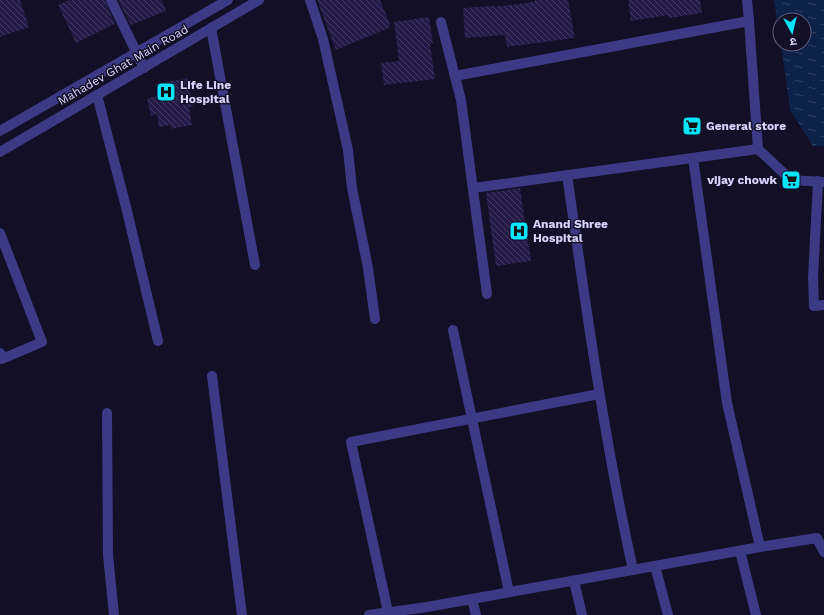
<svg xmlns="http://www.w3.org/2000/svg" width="824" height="615" font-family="'Work Sans','Noto Sans Devanagari',sans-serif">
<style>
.water{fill:url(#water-ripples)}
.building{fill:url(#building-back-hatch)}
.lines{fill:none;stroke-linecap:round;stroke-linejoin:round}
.minor{stroke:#3d3a85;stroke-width:10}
.tertiary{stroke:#3d3a85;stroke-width:10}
.labels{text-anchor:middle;stroke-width:3;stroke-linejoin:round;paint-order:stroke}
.street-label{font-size:12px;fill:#d9d4ff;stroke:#130f26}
.poi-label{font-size:12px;font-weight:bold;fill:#d9d4ff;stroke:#130f26;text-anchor:start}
</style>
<defs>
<pattern id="water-ripples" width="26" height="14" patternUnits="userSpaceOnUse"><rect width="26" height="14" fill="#0c2248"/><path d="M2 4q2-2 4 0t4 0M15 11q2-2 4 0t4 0" fill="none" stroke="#2f4163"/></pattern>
<pattern id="building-back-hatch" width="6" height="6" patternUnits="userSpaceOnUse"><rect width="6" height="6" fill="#241b47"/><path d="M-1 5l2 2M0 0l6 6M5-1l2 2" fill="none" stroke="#433b63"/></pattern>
</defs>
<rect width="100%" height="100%" fill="#130f26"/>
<path class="water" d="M774 0H824V146H813L790 110 781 44H804V20H780V39Z"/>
<g class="building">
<path d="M0 0H20L29 27 0 37Z"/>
<path d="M69 0H105L115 24 76 43 58 5Z"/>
<path d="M118 0H162L166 11 131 25Z"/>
<path d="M317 0H380L391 27 336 50Z"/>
<path d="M535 0H568L575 38 507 47 505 35 465 38 463 8 494 6V7L535 2Z"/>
<path d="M628 0H700L702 13 669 18 668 15 631 21Z"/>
<path d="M429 17 433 44H430L435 79 384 85 381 63 399 61 394 22Z"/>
<path d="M187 78 193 107H189L192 125 171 129 170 125 159 127 157 114 151 116 147 98 158 96 156 84Z"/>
<path d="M520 188 531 261 496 266 486 193Z"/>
</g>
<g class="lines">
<g class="minor">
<path d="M111 0 144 68"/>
<path d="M310 0 323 39 348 150 352 188 368 268 375 319"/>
<path d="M747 0 749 21 758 149 791 180 824 182"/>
<path d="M441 22 461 100 487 294"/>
<path d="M211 28 255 265"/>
<path d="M455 76 749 21"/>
<path d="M97 95 126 207 158 341"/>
<path d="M693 158 727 403 760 547 817 538 824 552"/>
<path d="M567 175C586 307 604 439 633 570"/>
<path d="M818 181 813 278 814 306 824 305"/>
<path d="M473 188 758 149"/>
<path d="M0 233 42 342 2 359 0 353"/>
<path d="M453 330 509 592"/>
<path d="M212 376 242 615"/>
<path d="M107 413 108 555 114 615"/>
<path d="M740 551 756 615"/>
<path d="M655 566 668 615"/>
<path d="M574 581 582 615"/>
<path d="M472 599 476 615"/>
<path d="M388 612 351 442 599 394"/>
<path d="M369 615 427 607 760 547"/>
</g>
<g class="tertiary">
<path d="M0 131 228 0"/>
<path d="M0 152 259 0"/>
</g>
</g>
<defs>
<g id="hospital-square" transform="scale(1)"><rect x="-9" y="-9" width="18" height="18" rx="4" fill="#00e5ff" stroke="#130f26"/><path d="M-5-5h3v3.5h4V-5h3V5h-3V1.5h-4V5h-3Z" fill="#111"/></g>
<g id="supermarket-square" transform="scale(1)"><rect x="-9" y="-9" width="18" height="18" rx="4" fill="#00e5ff" stroke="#130f26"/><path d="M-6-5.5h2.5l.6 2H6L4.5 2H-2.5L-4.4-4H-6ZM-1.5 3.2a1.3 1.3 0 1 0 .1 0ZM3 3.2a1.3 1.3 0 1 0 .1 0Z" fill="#111"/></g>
</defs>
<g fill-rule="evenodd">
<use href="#hospital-square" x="166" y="92"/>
<use href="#supermarket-square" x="692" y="126"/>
<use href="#supermarket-square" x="791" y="180"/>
<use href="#hospital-square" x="519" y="231"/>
</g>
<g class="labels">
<g class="street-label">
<text transform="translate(123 65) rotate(-30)" y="4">Mahadev Ghat Main Road</text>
</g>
<g class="poi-label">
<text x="180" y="89">Life Line<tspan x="180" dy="14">Hospital</tspan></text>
<text x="706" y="130">General store</text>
<text x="777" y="184" text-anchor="end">vijay chowk</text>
<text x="533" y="228">Anand Shree<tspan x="533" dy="14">Hospital</tspan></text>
</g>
</g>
<g transform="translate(792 32) rotate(172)"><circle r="19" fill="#130f26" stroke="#625e7d"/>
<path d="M0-3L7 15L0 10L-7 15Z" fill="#00e5ff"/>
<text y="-6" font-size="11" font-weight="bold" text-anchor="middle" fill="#d9d4ff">उ</text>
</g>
</svg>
